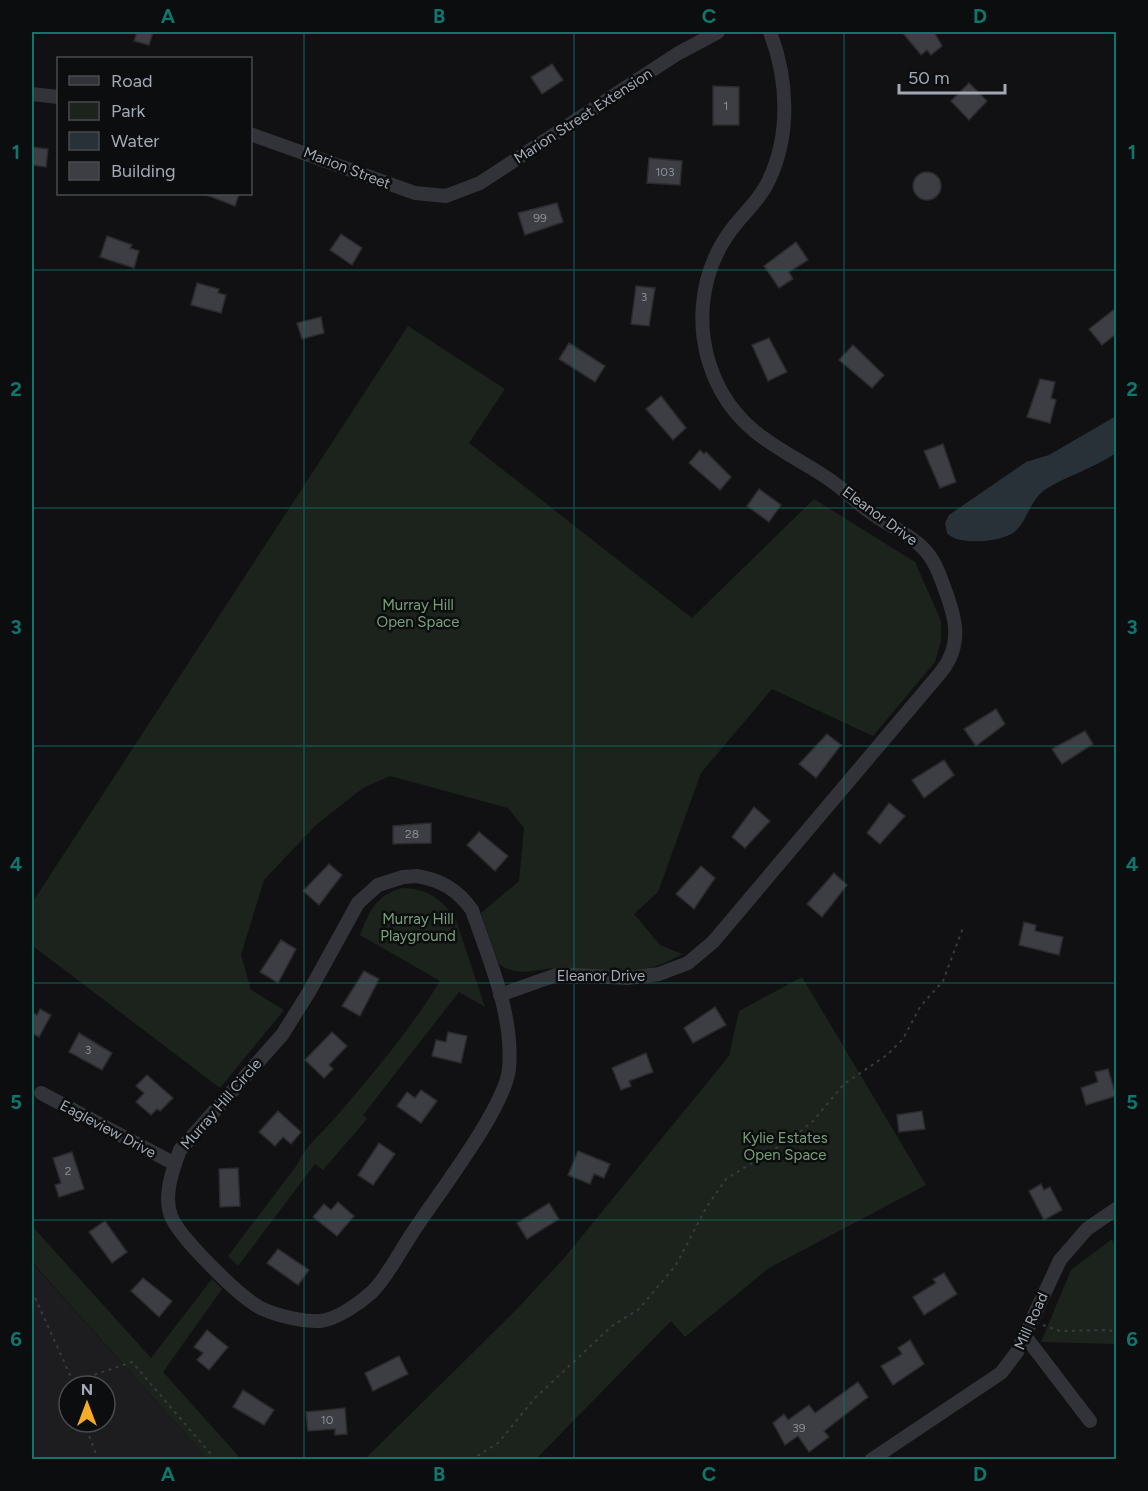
<svg xmlns="http://www.w3.org/2000/svg" width="1148" height="1491" font-family="Figtree,sans-serif">
<style>
.built{fill:#1d1d20;fill-rule:evenodd}
.green{fill:#1c231c}
.water{fill:#283137}
.building{fill:#3d3e43;stroke:#2b2b2f;stroke-width:1.5}
.lines{fill:none;stroke-linecap:round;stroke-linejoin:round}
.path{stroke:#383a3f;stroke-width:2;stroke-dasharray:3 4.5;stroke-linecap:butt}
.minor{stroke:#323338;stroke-width:14}
.grid{fill:none;stroke:#0f766e;stroke-width:1.5;stroke-opacity:0.55}
.labels{text-anchor:middle;stroke-width:5;stroke-linejoin:round;paint-order:stroke}
.number-label{font-size:12px;fill:#898e98}
.street-label{font-size:15px;fill:#a2a8b4;stroke:#0c0d0e}
.park-label{font-size:15px;fill:#79a07a;stroke:#0c0d0e}
.neatline{fill:none;stroke:#0f766e;stroke-width:2}
.grid-label{font-size:20px;text-anchor:middle;font-weight:bold;fill:#0f766e}
</style>
<rect width="100%" height="100%" fill="#111113"/>
<path class="built" d="M32 1263 208 1459H32ZM69 1386H105V1422H69Z"/>
<g class="green">
<path d="M408 326 505 389 469 443 692 618 814 499 915 562 941 621V641L935 662 873 736 772 689 701 773 658 892 634 914 660 945 682 954C634 982 606 968 556 968 535 969 518 978 499 964L481 913 519 881 524 828 508 808 390 776 363 788 316 825 264 880 241 955 251 990 284 1010 220 1088 33 946 32 948V903Z"/>
<path d="M402 888C427 888 443 900 456 920L485 1007 459 992 363 1115 367 1119 323 1170 315 1164 238 1266 228 1256 297 1165C305 1146 322 1133 335 1118 372 1075 410 1030 440 981L360 935C369 912 376 895 402 888Z"/>
<path d="M802 977 926 1185 769 1268 685 1337 671 1321 536 1459H365L516 1310 565 1257 729 1056 739 1011Z"/>
<path d="M32 1226 151 1358 212 1279 222 1289 163 1372 241 1459H208L32 1262Z"/>
<path d="M1112 1239 1116 1250V1344L1041 1342 1071 1270Z"/>
</g>
<path class="water" d="M1116 416V453C1094 468 1069 475 1046 489 1029 500 1028 522 1013 533 1000 542 957 546 947 533L945 523 949 515 1026 462 1049 455Z"/>
<g class="building">
<path d="M137 32H153L149 45 134 41Z"/>
<path d="M902 32H934L942 46 931 55 927 50 921 55Z"/>
<path d="M552 64 563 80 542 94 531 77Z"/>
<path d="M969 83 987 101 969 120 951 101Z"/>
<path d="M713 86 739 87V125H713Z"/>
<path d="M32 147 48 149 46 167 32 165Z"/>
<path d="M649 158 682 161 680 185 647 183Z"/>
<circle cx="927" cy="186" r="14"/>
<path d="M204 194H239L235 206Z"/>
<path d="M557 203 563 222 525 235 518 213Z"/>
<path d="M341 234 362 248 352 265 330 250Z"/>
<path d="M107 236 132 245 130 248 139 251 134 268 100 257Z"/>
<path d="M796 242 808 260 789 272 793 279 779 288 764 266Z"/>
<path d="M197 283 219 289 218 293 226 295 221 313 191 305Z"/>
<path d="M636 286 655 288 649 326 631 324Z"/>
<path d="M1116 308V334L1102 345 1089 329Z"/>
<path d="M321 317 324 333 302 339 297 323Z"/>
<path d="M769 338 787 372 768 381 752 345Z"/>
<path d="M569 343 605 366 595 382 559 359Z"/>
<path d="M853 345 884 375 872 388 839 360Z"/>
<path d="M1040 379 1055 382 1051 398 1056 400 1050 423 1027 417Z"/>
<path d="M661 396 686 428 673 440 646 409Z"/>
<path d="M943 444 956 482 940 488 924 451Z"/>
<path d="M700 450 704 454 706 452 731 477 720 490 689 463Z"/>
<path d="M759 489 781 505 769 522 747 506Z"/>
<path d="M996 709 1005 724 976 746 964 729Z"/>
<path d="M1085 731 1093 744 1062 764 1052 749Z"/>
<path d="M827 734 841 745 816 778 799 764Z"/>
<path d="M944 760 954 775 924 798 912 780Z"/>
<path d="M889 803 905 816 880 844 867 833Z"/>
<path d="M754 807 770 821 745 848 732 837Z"/>
<path d="M431 823V843L393 844V826Z"/>
<path d="M479 832 508 856 495 871 467 845Z"/>
<path d="M329 864 342 875 319 905 303 891Z"/>
<path d="M701 866 715 878 694 909 676 894Z"/>
<path d="M834 873 847 885 822 917 807 904Z"/>
<path d="M1024 922 1036 925 1035 931 1063 937 1059 955 1019 945Z"/>
<path d="M281 940 296 949 278 983 260 972Z"/>
<path d="M364 971 379 979 360 1016 342 1006Z"/>
<path d="M715 1007 726 1025 693 1043 684 1028Z"/>
<path d="M40 1009 51 1015 39 1037 32 1033V1012L37 1015Z"/>
<path d="M332 1032 347 1046 329 1065 333 1069 324 1078 305 1060Z"/>
<path d="M448 1032 467 1036 461 1063 432 1056 436 1040 446 1042Z"/>
<path d="M79 1033 112 1053 102 1070 69 1052Z"/>
<path d="M646 1053 653 1072 629 1081 631 1086 621 1090 612 1068Z"/>
<path d="M1108 1069 1116 1096 1086 1105 1081 1088 1098 1082 1095 1072Z"/>
<path d="M147 1075 173 1098 160 1111 157 1109 151 1115 136 1102 144 1093 136 1086Z"/>
<path d="M421 1090 437 1101 421 1123 397 1106 407 1092 415 1098Z"/>
<path d="M278 1111 301 1132 291 1144 283 1137 275 1146 259 1132Z"/>
<path d="M922 1111 925 1129 899 1132 897 1115Z"/>
<path d="M379 1143 395 1154 373 1185 358 1175Z"/>
<path d="M578 1151 610 1164 604 1178 594 1174 590 1184 568 1175Z"/>
<path d="M72 1152 84 1189 59 1197 55 1185 61 1183 53 1158Z"/>
<path d="M238 1168 240 1206 220 1207 219 1169Z"/>
<path d="M1041 1184 1044 1190 1050 1187 1062 1210 1044 1220 1029 1191Z"/>
<path d="M338 1202 354 1216 337 1236 313 1217 324 1204 331 1210Z"/>
<path d="M549 1203 559 1219 527 1239 517 1223Z"/>
<path d="M105 1221 127 1252 112 1263 89 1232Z"/>
<path d="M278 1249 309 1270 298 1285 267 1263Z"/>
<path d="M944 1273 957 1294 924 1315 913 1297 936 1283 933 1279Z"/>
<path d="M143 1278 172 1301 159 1317 131 1291Z"/>
<path d="M207 1330 228 1347 209 1370 197 1360 203 1353 194 1347Z"/>
<path d="M910 1340 924 1364 893 1385 881 1366 902 1354 898 1348Z"/>
<path d="M399 1356 408 1374 373 1391 365 1373Z"/>
<path d="M858 1382 868 1397 824 1431 829 1437 809 1452 798 1436 785 1445 773 1423 784 1414 788 1420 809 1405 815 1413Z"/>
<path d="M243 1390 274 1410 264 1425 233 1407Z"/>
<path d="M345 1408 347 1434 335 1435V1429L308 1431 306 1412Z"/>
</g>
<g class="lines">
<g class="path">
<path d="M32 1291 75 1386"/>
<path d="M1043 1325 1060 1331 1109 1330 1116 1333"/>
<path d="M73 1382 132 1362 216 1460"/>
<path d="M84 1422 98 1460"/>
<path d="M471 1460 498 1443 535 1398 612 1326 639 1309 676 1265 706 1208 726 1179 791 1139 813 1121 844 1084 887 1055 903 1039 920 1007 943 981 963 928"/>
</g>
<g class="minor">
<path d="M32 94 58 97"/>
<path d="M250 134 415 193 446 196 480 183 677 54 718 32"/>
<path d="M417 876C441 880 458 890 472 910 489 959 514 1016 509 1069 505 1108 437 1195 413 1232 400 1251 388 1276 372 1292 360 1303 337 1319 321 1321 304 1322 278 1316 263 1309 242 1300 179 1237 171 1216 163 1195 173 1169 180 1150L282 1035 309 992 358 903 378 885 403 877Z"/>
<path d="M500 995 559 974 627 978 659 974 688 963 713 942 941 672C963 644 956 618 944 587 939 573 934 559 923 548 908 533 887 525 870 512 854 501 841 486 824 476 784 450 745 435 721 391 692 337 697 272 735 225 747 210 760 199 768 182 791 135 788 79 770 32"/>
<path d="M41 1093 175 1164"/>
<path d="M1025 1336 1090 1421"/>
<path d="M871 1460 1001 1373 1017 1352 1060 1260 1087 1229 1116 1209"/>
</g>
</g>
<path class="grid" d="M304 32V1460M574 32V1460M844 32V1460M32 270H1116M32 508H1116M32 746H1116M32 983H1116M32 1220H1116"/>
<g class="labels">
<g class="number-label">
<text x="726" y="110">1</text>
<text x="665" y="176">103</text>
<text x="540" y="222">99</text>
<text x="644" y="301">3</text>
<text x="412" y="838">28</text>
<text x="88" y="1054">3</text>
<text x="68" y="1175">2</text>
<text x="327" y="1424">10</text>
<text x="799" y="1432">39</text>
</g>
<g class="street-label">
<text transform="translate(583 116) rotate(-33)" y="5">Marion Street Extension</text>
<text transform="translate(347 168) rotate(21)" y="5">Marion Street</text>
<text transform="translate(880 516) rotate(36)" y="5">Eleanor Drive</text>
<text x="601" y="981">Eleanor Drive</text>
<text transform="translate(221 1104) rotate(-49)" y="5">Murray Hill Circle</text>
<text transform="translate(108 1129) rotate(28)" y="5">Eagleview Drive</text>
<text transform="translate(1031 1321) rotate(-66)" y="5">Mill Road</text>
</g>
<g class="park-label">
<text x="418" y="610">Murray Hill<tspan x="418" dy="17">Open Space</tspan></text>
<text x="418" y="924">Murray Hill<tspan x="418" dy="17">Playground</tspan></text>
<text x="785" y="1143">Kylie Estates<tspan x="785" dy="17">Open Space</tspan></text>
</g>
</g>
<rect width="1148" height="1491" fill="none" stroke="#0c0d0e" stroke-width="66"/>
<rect x="57" y="57" width="195" height="138" fill="#0c0d0e" stroke="#484b50" stroke-width="1.5"/>
<rect x="69" y="76" width="30" height="9" fill="#323338" stroke="#484b50" stroke-width="1.5"/>
<text x="111" y="87" font-size="18" fill="#a2a8b4">Road</text>
<rect x="69" y="102" width="30" height="18" fill="#1c231c" stroke="#484b50" stroke-width="1.5"/>
<text x="111" y="117" font-size="18" fill="#a2a8b4">Park</text>
<rect x="69" y="132" width="30" height="18" fill="#283137" stroke="#484b50" stroke-width="1.5"/>
<text x="111" y="147" font-size="18" fill="#a2a8b4">Water</text>
<rect x="69" y="162" width="30" height="18" fill="#3d3e43" stroke="#484b50" stroke-width="1.5"/>
<text x="111" y="177" font-size="18" fill="#a2a8b4">Building</text>
<g transform="translate(87 1404)"><circle r="28" fill="#0c0d0e" stroke="#484b50" stroke-width="1.5"/>
<path d="M0-4.5L10 22L0 15L-10 22Z" fill="#f6ab27"/>
<text y="-9" font-size="16" font-weight="bold" text-anchor="middle" fill="#a2a8b4">N</text>
</g>
<path d="M899 84v9h106v-9" fill="none" stroke="#a2a8b4" stroke-width="3"/>
<text x="908" y="84" font-size="18" fill="#a2a8b4" stroke="#0c0d0e" stroke-width="4.5" paint-order="stroke">50 m</text>
<rect x="33" y="33" width="1082" height="1425" class="neatline"/>
<g class="grid-label">
<text x="168" y="23">A</text>
<text x="439" y="23">B</text>
<text x="709" y="23">C</text>
<text x="980" y="23">D</text>
<text x="16" y="159">1</text>
<text x="1132" y="159">1</text>
<text x="16" y="396">2</text>
<text x="1132" y="396">2</text>
<text x="16" y="634">3</text>
<text x="1132" y="634">3</text>
<text x="16" y="871">4</text>
<text x="1132" y="871">4</text>
<text x="16" y="1109">5</text>
<text x="1132" y="1109">5</text>
<text x="16" y="1346">6</text>
<text x="1132" y="1346">6</text>
<text x="168" y="1481">A</text>
<text x="439" y="1481">B</text>
<text x="709" y="1481">C</text>
<text x="980" y="1481">D</text>
</g>
</svg>
